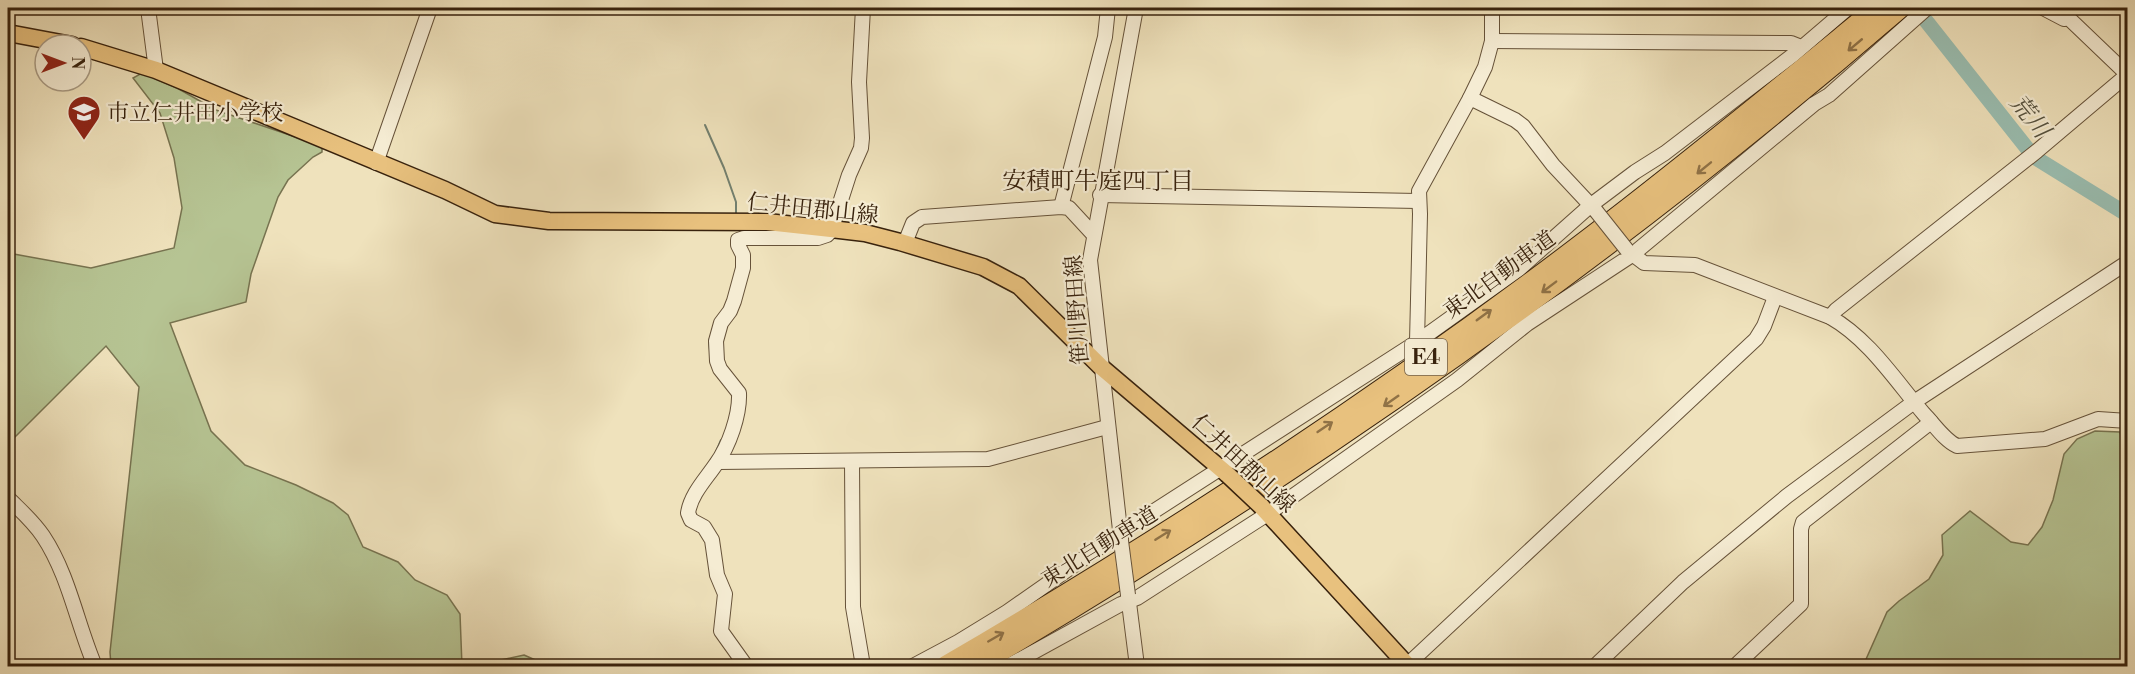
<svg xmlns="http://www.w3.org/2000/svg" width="2135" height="674" font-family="'Libre Bodoni','Noto Serif JP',serif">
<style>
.green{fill:#b6c493;stroke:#777350;stroke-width:1.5}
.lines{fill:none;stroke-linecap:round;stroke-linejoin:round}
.stream{stroke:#73806f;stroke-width:2}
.river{stroke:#9abeb1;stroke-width:15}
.minor-casing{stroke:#665239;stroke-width:16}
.major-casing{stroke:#38220d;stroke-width:19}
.highway-casing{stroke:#38220d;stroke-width:22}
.minor{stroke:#f5ecd3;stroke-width:14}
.major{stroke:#e8c17e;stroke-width:16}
.highway{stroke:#e8c17e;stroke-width:20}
.minor-bridge-casing{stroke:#665239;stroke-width:16;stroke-linecap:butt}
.major-bridge-casing{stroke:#38220d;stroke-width:19;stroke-linecap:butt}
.minor-bridge{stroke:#f5ecd3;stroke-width:14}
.major-bridge{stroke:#e8c17e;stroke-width:16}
.oneway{stroke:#907246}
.labels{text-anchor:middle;stroke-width:4.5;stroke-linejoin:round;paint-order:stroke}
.shield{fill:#f5ecd3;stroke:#715f48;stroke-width:1.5}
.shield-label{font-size:21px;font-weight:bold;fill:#38220d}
.poi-label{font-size:22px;fill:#38220d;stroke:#f5ecd3;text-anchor:start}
.street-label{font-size:22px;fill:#38220d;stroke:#f5ecd3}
.water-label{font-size:24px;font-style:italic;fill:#55513e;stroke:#f5ecd3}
.neighbourhood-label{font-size:24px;fill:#38220d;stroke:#f5ecd3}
</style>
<rect width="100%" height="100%" fill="#efe2bc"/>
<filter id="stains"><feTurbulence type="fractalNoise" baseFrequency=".00333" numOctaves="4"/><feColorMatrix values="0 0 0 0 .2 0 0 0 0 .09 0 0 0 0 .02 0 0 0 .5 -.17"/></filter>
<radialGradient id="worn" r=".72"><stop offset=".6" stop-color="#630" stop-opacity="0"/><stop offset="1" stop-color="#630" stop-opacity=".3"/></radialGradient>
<g class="green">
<path d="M142 73 177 88 216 110 322 146V152L313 157 288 180 278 197 251 274 246 302 170 323 211 431 245 465 296 485 333 503 348 515 363 547 398 562 415 580 447 595 460 614 462 666H111L110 652 139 387 106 346 8 444V253L91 268 174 248 182 208 174 158 160 113 133 78Z"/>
<path d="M2095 431 2120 432 2121 436 2127 435 2128 552 2123 574 2127 584V666H1863L1887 612 1899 601 1929 579 1943 555 1942 535 1970 511 2011 542 2028 545 2042 527 2053 500 2064 454 2077 439Z"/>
<path d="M524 655 549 666H474Z"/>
</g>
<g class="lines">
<g class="stream">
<path d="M705 125 724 168 736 202V215"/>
<path d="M711 361 709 341 714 326"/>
<path d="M715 454 721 440"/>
<path d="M715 628 717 613"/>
<path d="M715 633 727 651"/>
</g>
<path class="river" d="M1923 17 2034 157 2128 215"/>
<g class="minor-casing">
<g id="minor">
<path d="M148 8 156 70"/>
<path d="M2043 8 2064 19"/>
<path d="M2058 8 2128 75"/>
<path d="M1492 41 1791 43 1801 47"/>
<path d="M1470 98 1515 120 1523 126 1553 165 1596 211"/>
<path d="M376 163 430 8"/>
<path d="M1100 195 1418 201"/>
<path d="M1061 207 1105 37 1108 8"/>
<path d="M905 243 913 223 922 217 1061 207 1069 208 1093 234"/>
<path d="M1627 250 1644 263 1695 265 1830 317C1869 339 1895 380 1924 414 1934 424 1944 440 1957 446L2045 439 2098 419 2128 421"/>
<path d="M1830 317 1836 310 2037 151 2127 75"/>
<path d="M1417 342 1420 214 1419 191 1470 98 1485 67 1492 41V8"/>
<path d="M852 461 853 607 863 666"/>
<path d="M718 462 988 459 1107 427"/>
<path d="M8 498C20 510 33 521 43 536 69 575 77 624 95 666"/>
<path d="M1121 539 1090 260 1136 8"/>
<path d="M1128 595 1137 666"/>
<path d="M746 666 721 631 725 594 717 575 712 540 704 527 691 520 688 513C691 494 706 479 716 464 729 446 740 415 739 393L720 369 717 361 716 341 721 323 730 311 734 301 743 268V255L738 245V240L744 238H818L827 235 831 231 849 175 861 148 862 138 859 82 863 8"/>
<path d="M913 666 958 642 1007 612 1120 533 1417 342 1519 269 1591 205 1635 172 1665 153 1793 55 1848 8"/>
<path d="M1008 666 1121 604 1137 598 1269 513 1457 380 1527 324 1632 255 1814 104 1829 95 1927 8"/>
<path d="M1406 666 1756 339 1764 326 1775 297"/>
<path d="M1595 666 1683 582 1787 496 1914 402 2128 262"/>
<path d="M1735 666 1801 604V529L1803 522 1931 422"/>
</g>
</g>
<g class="major-casing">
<g id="major">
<path d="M8 33 72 45"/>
<path d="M81 47 156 70 445 190 495 214 549 221 767 222 831 229 865 233 900 242 983 267 1019 286 1100 366 1227 474"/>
<path d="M1261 506 1408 666"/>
</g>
</g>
<g class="highway-casing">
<g id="highway">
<path d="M946 666C1170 535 1389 392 1595 234 1691 161 1784 84 1877 8"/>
<path d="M975 666C1301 475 1614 255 1900 8"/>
</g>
</g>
<use href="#minor" class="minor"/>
<use href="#major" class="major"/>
<use href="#highway" class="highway"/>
<g class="minor-bridge-casing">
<g id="minor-bridge">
<path d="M1596 211 1627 250"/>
<path d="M1121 541 1128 595"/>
</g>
</g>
<g class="major-bridge-casing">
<path id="major-bridge" d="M1227 474 1261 506"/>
</g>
<use href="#minor-bridge" class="minor-bridge"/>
<use href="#major-bridge" class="major-bridge"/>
</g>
<defs><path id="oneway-shaft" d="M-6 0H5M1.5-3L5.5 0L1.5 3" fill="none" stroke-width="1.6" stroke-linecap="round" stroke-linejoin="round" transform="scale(1.5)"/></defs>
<g class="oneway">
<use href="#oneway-shaft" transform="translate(1855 45) rotate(140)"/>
<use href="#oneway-shaft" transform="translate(1704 168) rotate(141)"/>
<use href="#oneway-shaft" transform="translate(1549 287) rotate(143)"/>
<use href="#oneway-shaft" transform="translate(1484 315) rotate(-36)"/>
<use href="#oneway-shaft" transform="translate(1391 401) rotate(145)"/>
<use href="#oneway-shaft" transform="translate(1325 427) rotate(-34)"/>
<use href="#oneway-shaft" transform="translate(1163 535) rotate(-32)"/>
<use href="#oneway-shaft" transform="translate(996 637) rotate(-30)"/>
</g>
<defs>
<g id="school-pin" transform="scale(1.725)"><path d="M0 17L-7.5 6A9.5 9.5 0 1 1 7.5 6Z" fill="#8f2418" stroke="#f5ecd3"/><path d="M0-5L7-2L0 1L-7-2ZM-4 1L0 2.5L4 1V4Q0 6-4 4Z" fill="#fff"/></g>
</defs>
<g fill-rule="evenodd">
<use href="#school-pin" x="84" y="112"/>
</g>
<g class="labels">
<rect class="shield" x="1405" y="339" width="42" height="36" rx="4.5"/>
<g class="shield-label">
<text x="1426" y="364">E4</text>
</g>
<g class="poi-label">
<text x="107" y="120">市立仁井田小学校</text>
</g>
<g class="street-label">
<text transform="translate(813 208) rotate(6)" y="8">仁井田郡山線</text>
<text transform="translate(1499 274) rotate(-36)" y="8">東北自動車道</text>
<text transform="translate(1076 310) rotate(-94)" y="8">笹川野田線</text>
<text transform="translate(1244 463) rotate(43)" y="8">仁井田郡山線</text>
<text transform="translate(1099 546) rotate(-32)" y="8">東北自動車道</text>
</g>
<g class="water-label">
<text transform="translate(2030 116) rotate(51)" y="8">荒川</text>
</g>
<g class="neighbourhood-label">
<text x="1098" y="189">安積町牛庭四丁目</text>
</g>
</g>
<rect width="2135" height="674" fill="none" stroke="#efe2bc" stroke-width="30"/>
<rect x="9" y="9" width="2117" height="656" fill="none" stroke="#38220d" stroke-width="3"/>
<rect x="15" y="15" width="2105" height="644" fill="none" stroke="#38220d" stroke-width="1.5"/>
<g transform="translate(63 63) rotate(90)"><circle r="28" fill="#f5ecd3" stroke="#a99b84" stroke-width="1.5"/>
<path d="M0-4.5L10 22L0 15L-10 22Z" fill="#8f2418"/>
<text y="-9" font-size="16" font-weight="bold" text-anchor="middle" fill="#38220d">N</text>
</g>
<rect width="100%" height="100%" filter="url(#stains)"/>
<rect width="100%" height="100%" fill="url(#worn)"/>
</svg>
